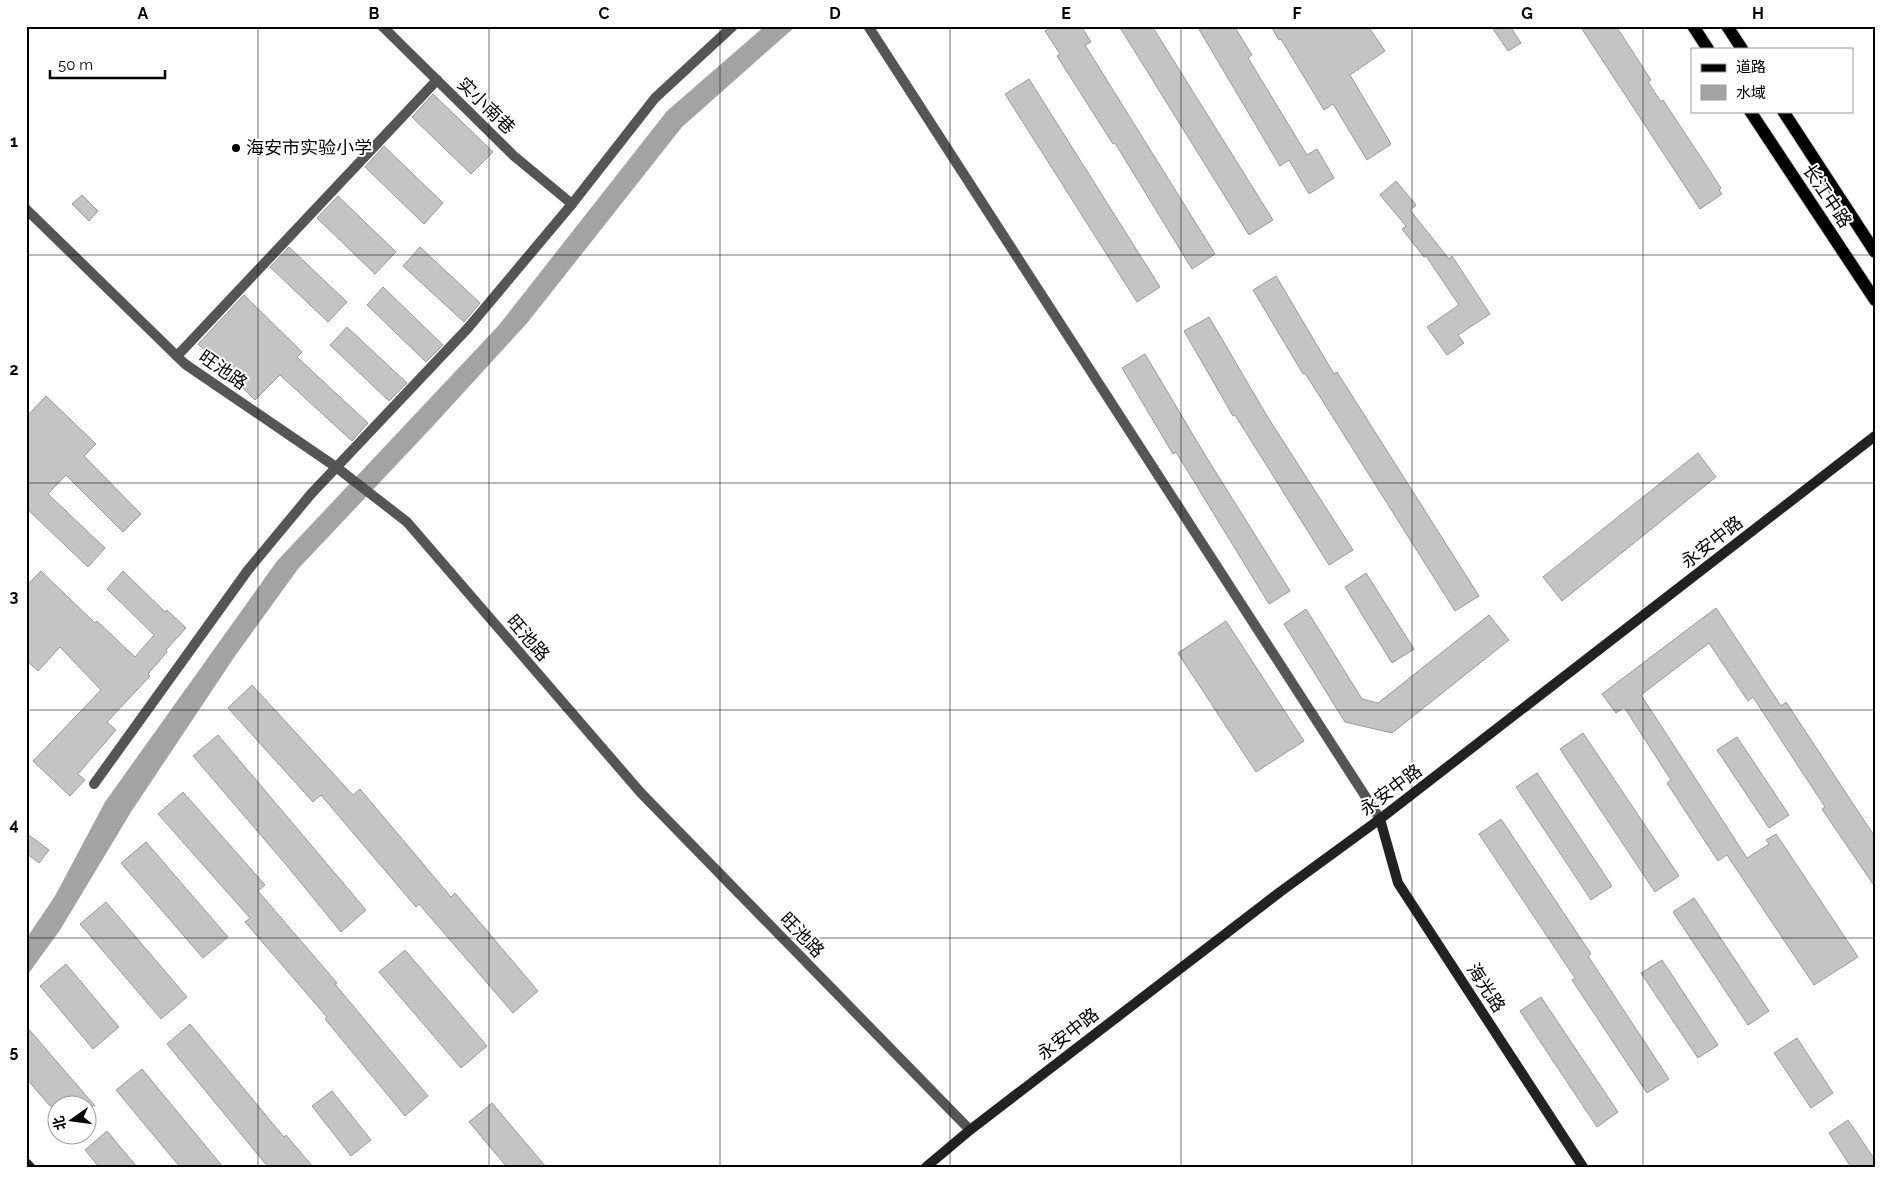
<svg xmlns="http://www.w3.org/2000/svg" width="1901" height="1193" font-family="Raleway,'Noto Sans SC',sans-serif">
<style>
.water{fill:#a3a3a3}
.building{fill:#c4c4c4;stroke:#999}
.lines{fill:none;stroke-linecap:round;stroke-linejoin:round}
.primary-casing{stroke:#dbdbdb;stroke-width:14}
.street{stroke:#555;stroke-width:10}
.secondary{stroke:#222;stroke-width:10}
.primary{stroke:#000;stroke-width:12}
.grid{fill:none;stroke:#000;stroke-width:1;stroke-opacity:0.55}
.poi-dot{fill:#000;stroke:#fff;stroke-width:2}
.labels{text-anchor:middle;stroke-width:4;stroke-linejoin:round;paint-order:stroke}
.street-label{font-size:18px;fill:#000;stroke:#fff}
.poi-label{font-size:18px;fill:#000;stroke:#fff;text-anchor:start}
.neatline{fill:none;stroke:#000;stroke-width:2}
.grid-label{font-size:16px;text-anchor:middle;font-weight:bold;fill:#000}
</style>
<rect width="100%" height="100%" fill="#fff"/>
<path class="water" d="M765 26H796L682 127 528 322 433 426 298 569 235 656 131 812 60 930 26 977V939L55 896 105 802 277 561 499 325 667 111Z"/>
<g class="building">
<path d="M1053 26H1081L1091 42 1085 45 1215 254 1192 269 1115 143 1113 144 1057 56 1060 54 1045 31Z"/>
<path d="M1119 26H1152L1273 220 1249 235Z"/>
<path d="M1197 26H1234L1252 55 1248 58 1307 155 1317 149 1334 178 1309 194 1289 160 1280 166Z"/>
<path d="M1271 26H1368L1385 51 1350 75 1391 144 1367 160 1333 104 1324 110 1281 39 1279 40Z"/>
<path d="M1491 26H1510L1521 43 1508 51Z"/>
<path d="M1580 26H1616L1651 80 1648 82 1661 102 1663 100 1721 188 1719 190 1722 194 1700 209Z"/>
<path d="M1029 79 1160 287 1137 302 1005 94Z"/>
<path d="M433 94 493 152 471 174 412 117Z"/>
<path d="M384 146 443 203 424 224 365 167Z"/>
<path d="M1396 181 1416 205 1410 210 1449 259 1452 256 1490 314 1458 335 1464 343 1447 355 1427 327 1459 305 1426 256 1424 257 1402 229 1406 226 1380 195Z"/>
<path d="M82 195 98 211 89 221 72 204Z"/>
<path d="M338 196 396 252 375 274 317 218Z"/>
<path d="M289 247 347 302 328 322 270 267Z"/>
<path d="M420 247 480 303 464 322 403 266Z"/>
<path d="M1276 276 1334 374 1337 372 1479 596 1455 611 1305 373 1303 374 1253 290Z"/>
<path d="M383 287 443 345 426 362 367 305Z"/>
<path d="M244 295 302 352 297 357 368 423 352 441 280 375 255 400 198 344Z"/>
<path d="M1209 317 1267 416 1353 550 1329 565 1235 415 1233 416 1184 331Z"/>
<path d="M347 327 407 383 389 401 330 345Z"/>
<path d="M1145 354 1205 455 1290 591 1269 604 1176 452 1173 454 1122 368Z"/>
<path d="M46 396 96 444 84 456 141 514 123 532 66 475 48 494 105 548 88 567 26 508V417Z"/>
<path d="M1698 453 1716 477 1562 601 1543 577Z"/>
<path d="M41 571 95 623 97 621 135 657 154 635 107 589 123 571 165 612 167 610 186 628 166 650 167 652 148 674 150 676 107 722 116 730 78 774 85 780 70 796 33 761 101 690 60 647 38 671 26 660V586Z"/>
<path d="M1366 573 1414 649 1392 663 1345 587Z"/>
<path d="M1716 608 1781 706 1786 702 1875 837V887L1822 809 1825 807 1753 697 1748 701 1709 643 1641 695 1747 858 1769 844 1766 840 1776 834 1858 957 1814 985 1727 855 1718 861 1667 783 1671 780 1624 707 1616 713 1602 694Z"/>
<path d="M1306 609 1362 699 1378 703 1489 615 1509 640 1392 733 1345 722 1284 624Z"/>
<path d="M1226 621 1304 741 1256 772 1178 653Z"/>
<path d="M252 685 353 795 360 789 451 897 455 893 538 991 513 1013 419 904 416 907 321 795 313 802 228 708Z"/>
<path d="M1583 733 1679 876 1655 892 1560 749Z"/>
<path d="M218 735 366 910 341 932 288 867 193 756Z"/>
<path d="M1737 737 1789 815 1769 828 1717 750Z"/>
<path d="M1537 773 1612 886 1591 900 1516 787Z"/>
<path d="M183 792 265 885 258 891 337 983 335 984 428 1096 405 1116 325 1019 327 1017 245 922 250 918 158 814Z"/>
<path d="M1501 819 1591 954 1588 956 1669 1079 1647 1093 1572 980 1575 978 1479 834Z"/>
<path d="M26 833 49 850 39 863 26 853Z"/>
<path d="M146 842 228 937 203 958 121 863Z"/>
<path d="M1694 898 1769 1011 1748 1025 1673 912Z"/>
<path d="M106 902 187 997 161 1019 80 924Z"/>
<path d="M405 950 487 1046 461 1068 379 972Z"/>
<path d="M1662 960 1718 1045 1698 1058 1641 973Z"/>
<path d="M66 964 119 1027 93 1049 40 986Z"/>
<path d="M1541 997 1618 1112 1597 1127 1520 1011Z"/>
<path d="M190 1024 284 1137 286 1135 313 1167H268L167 1044Z"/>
<path d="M26 1026 95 1106H50L26 1078Z"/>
<path d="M1797 1038 1833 1093 1811 1108 1774 1053Z"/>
<path d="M142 1069 223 1167H180L116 1090Z"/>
<path d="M332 1091 371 1140 351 1156 312 1106Z"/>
<path d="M492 1103 546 1167H507L469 1122Z"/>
<path d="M1848 1120 1875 1160V1167H1851L1829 1133Z"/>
<path d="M107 1131 137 1167H99L85 1150Z"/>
</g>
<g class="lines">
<g class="primary-casing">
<g id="primary">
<path d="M1693 26 1708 49"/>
<path d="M1727 26 1742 49"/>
<path d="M1750 111 1875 300"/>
<path d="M1783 111 1875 252"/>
</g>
</g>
<g class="street">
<path d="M382 26 514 156 572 204"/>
<path d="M868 26 1380 819"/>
<path d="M26 209 185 364 336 467 407 522 641 793 970 1130"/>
<path d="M177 356 437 80"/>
<path d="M94 784 248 570 311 494 468 328 572 204 655 98 733 26"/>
</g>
<g class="secondary">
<path d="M1380 819 1398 883 1583 1167"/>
<path d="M26 1163 30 1167"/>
<path d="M926 1167 970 1130 1280 892 1380 819 1875 436"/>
</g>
<use href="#primary" class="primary"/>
</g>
<path class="grid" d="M258 26V1167M489 26V1167M720 26V1167M950 26V1167M1181 26V1167M1412 26V1167M1643 26V1167M26 255H1875M26 483H1875M26 710H1875M26 938H1875"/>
<circle class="poi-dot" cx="236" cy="148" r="5"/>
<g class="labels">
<g class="street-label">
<text transform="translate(486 106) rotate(44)" y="6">实小南巷</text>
<text transform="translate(1827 196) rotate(56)" y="6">长江中路</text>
<text transform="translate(223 370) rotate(35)" y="6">旺池路</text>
<text transform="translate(1712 542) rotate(-38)" y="6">永安中路</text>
<text transform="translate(528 638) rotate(49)" y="6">旺池路</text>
<text transform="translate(1391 790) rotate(-37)" y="6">永安中路</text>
<text transform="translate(802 935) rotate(46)" y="6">旺池路</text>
<text transform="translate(1486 988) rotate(57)" y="6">海光路</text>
<text transform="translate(1068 1034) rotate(-38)" y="6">永安中路</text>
</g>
<g class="poi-label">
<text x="246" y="154">海安市实验小学</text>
</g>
</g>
<rect width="1901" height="1193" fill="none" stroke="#ffffff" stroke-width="55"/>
<rect x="1691" y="48" width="162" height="65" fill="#ffffff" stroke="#999999"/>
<rect x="1701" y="64" width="25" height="8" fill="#000000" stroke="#999999"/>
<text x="1736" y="72" font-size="15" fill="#000000">道路</text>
<rect x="1701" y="85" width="25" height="15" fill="#a3a3a3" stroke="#999999"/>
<text x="1736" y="98" font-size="15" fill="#000000">水域</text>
<g transform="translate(72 1120) rotate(256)"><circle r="24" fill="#ffffff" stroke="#999999"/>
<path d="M0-4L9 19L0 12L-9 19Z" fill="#000000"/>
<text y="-8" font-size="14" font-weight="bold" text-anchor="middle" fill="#000000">北</text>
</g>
<path d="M50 70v8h115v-8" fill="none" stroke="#000000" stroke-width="2.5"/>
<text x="58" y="70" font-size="15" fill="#000000" stroke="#ffffff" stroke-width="4" paint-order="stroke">50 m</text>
<rect x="28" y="28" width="1846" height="1138" class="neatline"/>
<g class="grid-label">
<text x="143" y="19">A</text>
<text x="374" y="19">B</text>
<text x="604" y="19">C</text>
<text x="835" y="19">D</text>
<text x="1066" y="19">E</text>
<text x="1297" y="19">F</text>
<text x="1527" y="19">G</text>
<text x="1758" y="19">H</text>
<text x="14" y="147">1</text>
<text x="14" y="375">2</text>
<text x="14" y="602">3</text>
<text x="14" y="830">4</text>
<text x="14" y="1057">5</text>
</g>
</svg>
